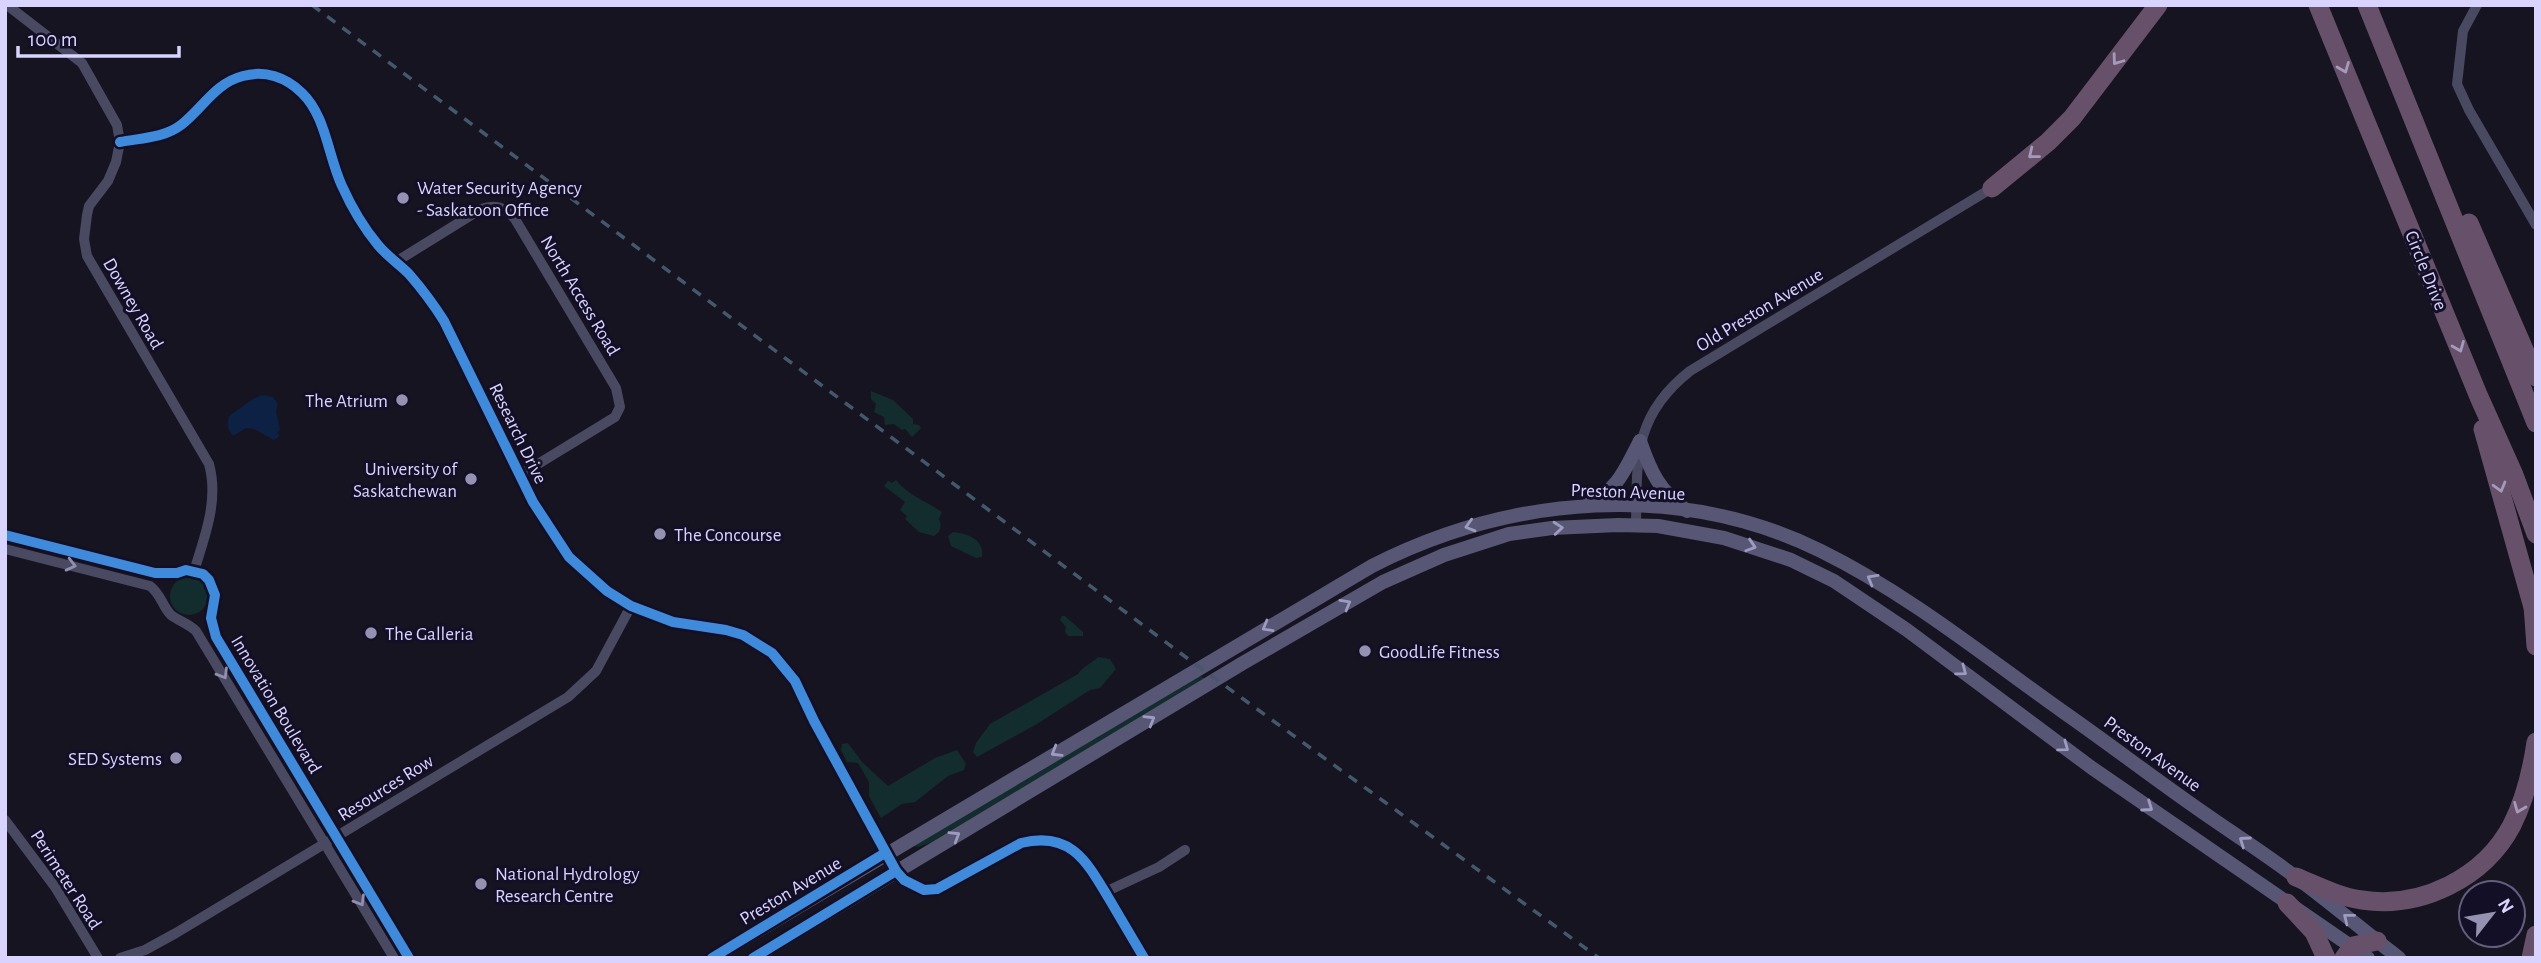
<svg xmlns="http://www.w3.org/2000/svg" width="2541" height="963" font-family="'Alegreya Sans',sans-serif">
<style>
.green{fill:#132c2d}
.water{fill:#0d2144}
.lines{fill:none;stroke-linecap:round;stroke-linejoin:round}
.street{stroke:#4a4962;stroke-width:10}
.secondary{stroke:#575674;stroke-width:14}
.highway{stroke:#67516a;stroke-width:19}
.rail{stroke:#43596b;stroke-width:3.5;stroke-dasharray:10 9;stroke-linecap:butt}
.cycleway-casing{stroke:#130f26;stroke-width:15}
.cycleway{stroke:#408adc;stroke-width:10}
.oneway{stroke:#a699bc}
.oneway2{stroke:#9e9bc0}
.oneway3{stroke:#928eb0}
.poi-dot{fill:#9591b1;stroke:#130f26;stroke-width:2.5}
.labels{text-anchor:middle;stroke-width:6;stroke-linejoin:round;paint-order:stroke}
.poi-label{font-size:19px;fill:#d9d4ff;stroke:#130f26;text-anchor:start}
.street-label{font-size:19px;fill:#d9d4ff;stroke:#130f26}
</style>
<rect width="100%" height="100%" fill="#161421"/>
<g class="green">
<path d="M871 391 893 400 913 419V424L919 425 921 428 912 437 905 429 902 430 894 424 885 425 884 417 874 412 876 404 871 399Z"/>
<path d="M896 480C909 496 926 501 942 512L939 519 941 525 939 532 934 536 919 532 905 519 907 516 900 510 905 502 884 486 888 481 892 483Z"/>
<path d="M953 532C967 533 985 540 982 557L976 558 951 546 948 536Z"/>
<circle cx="189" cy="596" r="19"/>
<path d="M1062 616H1065L1083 632V636H1068L1065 632 1066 627 1060 620Z"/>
<path d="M1098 657 1110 659 1116 669 1100 688 1090 690 1037 724 977 757 973 752 976 743 990 724 1078 674C1082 667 1092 663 1098 657Z"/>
<path d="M1199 675 1204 678 1203 681 930 843 918 847 913 846Z"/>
<path d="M848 743 862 762 888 786 935 758 957 750 966 764 964 770 948 776 915 802 902 804 881 818 869 796V782L858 763 847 762 841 750 842 744Z"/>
</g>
<path class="water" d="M262 395 273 397 278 404 276 411 280 430 277 432 280 436 274 440 254 429 246 428 233 436C227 429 226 423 230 415 241 409 250 399 262 395Z"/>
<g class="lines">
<g class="street">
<path d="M7 5 82 63 117 125 120 142 116 162 108 181 89 206 87 215 84 239 87 256 209 464C219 500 205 536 194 571"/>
<path d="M2477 5 2463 31 2457 84 2469 110 2536 225"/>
<path d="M120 142C141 138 164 138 181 125 203 108 215 83 243 76 265 70 286 77 302 93 326 116 328 156 342 186 351 206 363 227 378 245 387 256 399 264 409 274 422 289 434 305 444 321L533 502 569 557 607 591 631 606 673 622 726 630 743 635 772 653 795 681 814 721 896 871 904 880 924 890 937 889 1021 843C1070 831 1086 860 1108 897 1120 917 1132 938 1144 958"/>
<path d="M394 263 481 209C495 204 505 207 515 219L616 388 620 407 615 417 520 475"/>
<path d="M1636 526C1637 459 1633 416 1690 371L1992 188"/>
<path d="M5 535 155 573H177L186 570 203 574 209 580 215 595 211 618 216 637 409 958"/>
<path d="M5 549 150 586C161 594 162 606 171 615 179 621 189 624 196 631L394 958"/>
<path d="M5 820 55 887 98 958"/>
<path d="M1105 892 1159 867 1185 850"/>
<path d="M120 958 145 950 176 933 568 697 596 671 631 606"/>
</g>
<g class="secondary">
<path d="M1640 441C1651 473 1659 490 1687 511"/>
<path d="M1589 503C1619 489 1625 469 1640 441"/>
<path d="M712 958 1372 566C1511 495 1679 481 1821 551 1908 594 1983 655 2062 711 2105 741 2147 773 2191 804 2226 829 2263 852 2297 878 2332 904 2365 932 2399 958"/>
<path d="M753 958 1243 663 1383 582 1444 555 1509 534 1552 528 1618 525 1658 526 1724 538 1791 560 1834 581 1907 630 2092 768 2368 958"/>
</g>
<g class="highway">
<path d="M2318 5 2479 397 2514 475 2536 534"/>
<path d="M2367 5 2536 423"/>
<path d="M1992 188 2048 142 2072 118 2158 5"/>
<path d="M2469 223 2536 377"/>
<path d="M2483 429 2536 618"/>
<path d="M2533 605 2536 646"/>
<path d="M2296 877C2318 886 2339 897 2362 900 2421 909 2484 878 2512 825 2525 799 2532 770 2536 742"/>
<path d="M2287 903 2314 932 2326 958"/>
<path d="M2344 958 2353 946 2377 941"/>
<path d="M2531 958 2536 935"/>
</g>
<path class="rail" d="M312 5 1191 661 1599 958"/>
<g class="cycleway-casing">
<g id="cycleway">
<path d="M120 142C141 138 164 138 181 125 203 108 215 83 243 76 265 70 286 77 302 93 326 116 328 156 342 186 351 206 363 227 378 245 387 256 399 264 409 274 422 289 434 305 444 321L533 502 569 557 607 591 631 606 673 622 726 630 743 635 772 653 795 681 814 721 896 871 904 880 924 890 937 889 1021 843C1070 831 1086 860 1108 897 1120 917 1132 938 1144 958"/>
<path d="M5 535 155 573H177L186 570 203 574 209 580 215 595 211 618 216 637 409 958"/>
<path d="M712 958 885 853"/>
<path d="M753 958 896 871"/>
</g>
</g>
<use href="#cycleway" class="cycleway"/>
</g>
<defs><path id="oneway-chevron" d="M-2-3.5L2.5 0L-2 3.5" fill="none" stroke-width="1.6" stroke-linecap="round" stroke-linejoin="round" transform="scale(1.75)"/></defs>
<g class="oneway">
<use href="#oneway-chevron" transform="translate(2117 60) rotate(126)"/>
<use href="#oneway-chevron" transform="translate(2344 68) rotate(68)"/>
<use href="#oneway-chevron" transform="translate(2033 154) rotate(141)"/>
<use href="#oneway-chevron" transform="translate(2459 347) rotate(68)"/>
<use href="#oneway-chevron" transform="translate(2500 487) rotate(74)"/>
<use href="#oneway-chevron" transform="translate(2519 808) rotate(112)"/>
</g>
<g class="oneway2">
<use href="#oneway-chevron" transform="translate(1470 526) rotate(164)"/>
<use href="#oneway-chevron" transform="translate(1558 528) rotate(-5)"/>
<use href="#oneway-chevron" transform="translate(1751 546) rotate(18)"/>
<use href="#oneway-chevron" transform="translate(1872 579) rotate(-150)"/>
<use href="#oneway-chevron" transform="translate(1346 604) rotate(-30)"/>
<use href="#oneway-chevron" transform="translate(1267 627) rotate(150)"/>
<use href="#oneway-chevron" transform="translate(1962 671) rotate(37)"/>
<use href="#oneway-chevron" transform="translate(1150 720) rotate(-31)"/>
<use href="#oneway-chevron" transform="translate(2064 747) rotate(36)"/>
<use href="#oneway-chevron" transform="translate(1056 752) rotate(149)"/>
<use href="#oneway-chevron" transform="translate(2148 807) rotate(35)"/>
<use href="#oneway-chevron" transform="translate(955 836) rotate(-31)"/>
<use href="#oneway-chevron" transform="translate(2244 841) rotate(-145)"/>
<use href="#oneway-chevron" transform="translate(2348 918) rotate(-142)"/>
</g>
<g class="oneway3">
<use href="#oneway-chevron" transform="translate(71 565) rotate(14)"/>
<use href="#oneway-chevron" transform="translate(223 674) rotate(59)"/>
<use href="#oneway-chevron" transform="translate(360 901) rotate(59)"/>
</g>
<g class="poi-dot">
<circle cx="403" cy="198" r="7"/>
<circle cx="402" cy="400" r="7"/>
<circle cx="471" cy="479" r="7"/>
<circle cx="660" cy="534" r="7"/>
<circle cx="371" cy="633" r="7"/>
<circle cx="1365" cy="651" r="7"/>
<circle cx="176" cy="758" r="7"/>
<circle cx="481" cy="884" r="7"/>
</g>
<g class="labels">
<g class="poi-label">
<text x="417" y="194">Water Security Agency<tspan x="417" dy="22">- Saskatoon Office</tspan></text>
<text x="388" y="407" text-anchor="end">The Atrium</text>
<text x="457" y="475" text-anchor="end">University of<tspan x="457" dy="22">Saskatchewan</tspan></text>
<text x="674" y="541">The Concourse</text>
<text x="385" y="640">The Galleria</text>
<text x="1379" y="658">GoodLife Fitness</text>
<text x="162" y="765" text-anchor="end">SED Systems</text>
<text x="495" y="880">National Hydrology<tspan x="495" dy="22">Research Centre</tspan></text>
</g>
<g class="street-label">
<text transform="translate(2427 270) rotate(68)" y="7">Circle Drive</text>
<text transform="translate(581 295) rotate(59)" y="7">North Access Road</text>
<text transform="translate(134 303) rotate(60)" y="7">Downey Road</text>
<text transform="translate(1759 309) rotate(-31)" y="7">Old Preston Avenue</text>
<text transform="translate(519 433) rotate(64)" y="7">Research Drive</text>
<text transform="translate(1628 491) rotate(2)" y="7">Preston Avenue</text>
<text transform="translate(277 704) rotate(59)" y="7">Innovation Boulevard</text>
<text transform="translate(2153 753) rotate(36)" y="7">Preston Avenue</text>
<text transform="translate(385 787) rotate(-32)" y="7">Resources Row</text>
<text transform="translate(67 879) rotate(57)" y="7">Perimeter Road</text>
<text transform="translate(790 890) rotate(-31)" y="7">Preston Avenue</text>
</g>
</g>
<rect width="2541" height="963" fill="none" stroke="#d9d4ff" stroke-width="14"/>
<g transform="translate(2492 914) rotate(59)"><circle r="33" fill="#130f26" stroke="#625e7d" stroke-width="2"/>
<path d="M0-5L12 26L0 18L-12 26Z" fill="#9591b1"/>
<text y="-10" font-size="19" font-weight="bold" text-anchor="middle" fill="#d9d4ff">N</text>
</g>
<path d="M18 46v10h161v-10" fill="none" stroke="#d9d4ff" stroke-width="3.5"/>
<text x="28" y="46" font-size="21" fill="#d9d4ff" stroke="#130f26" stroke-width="5" paint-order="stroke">100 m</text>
</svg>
